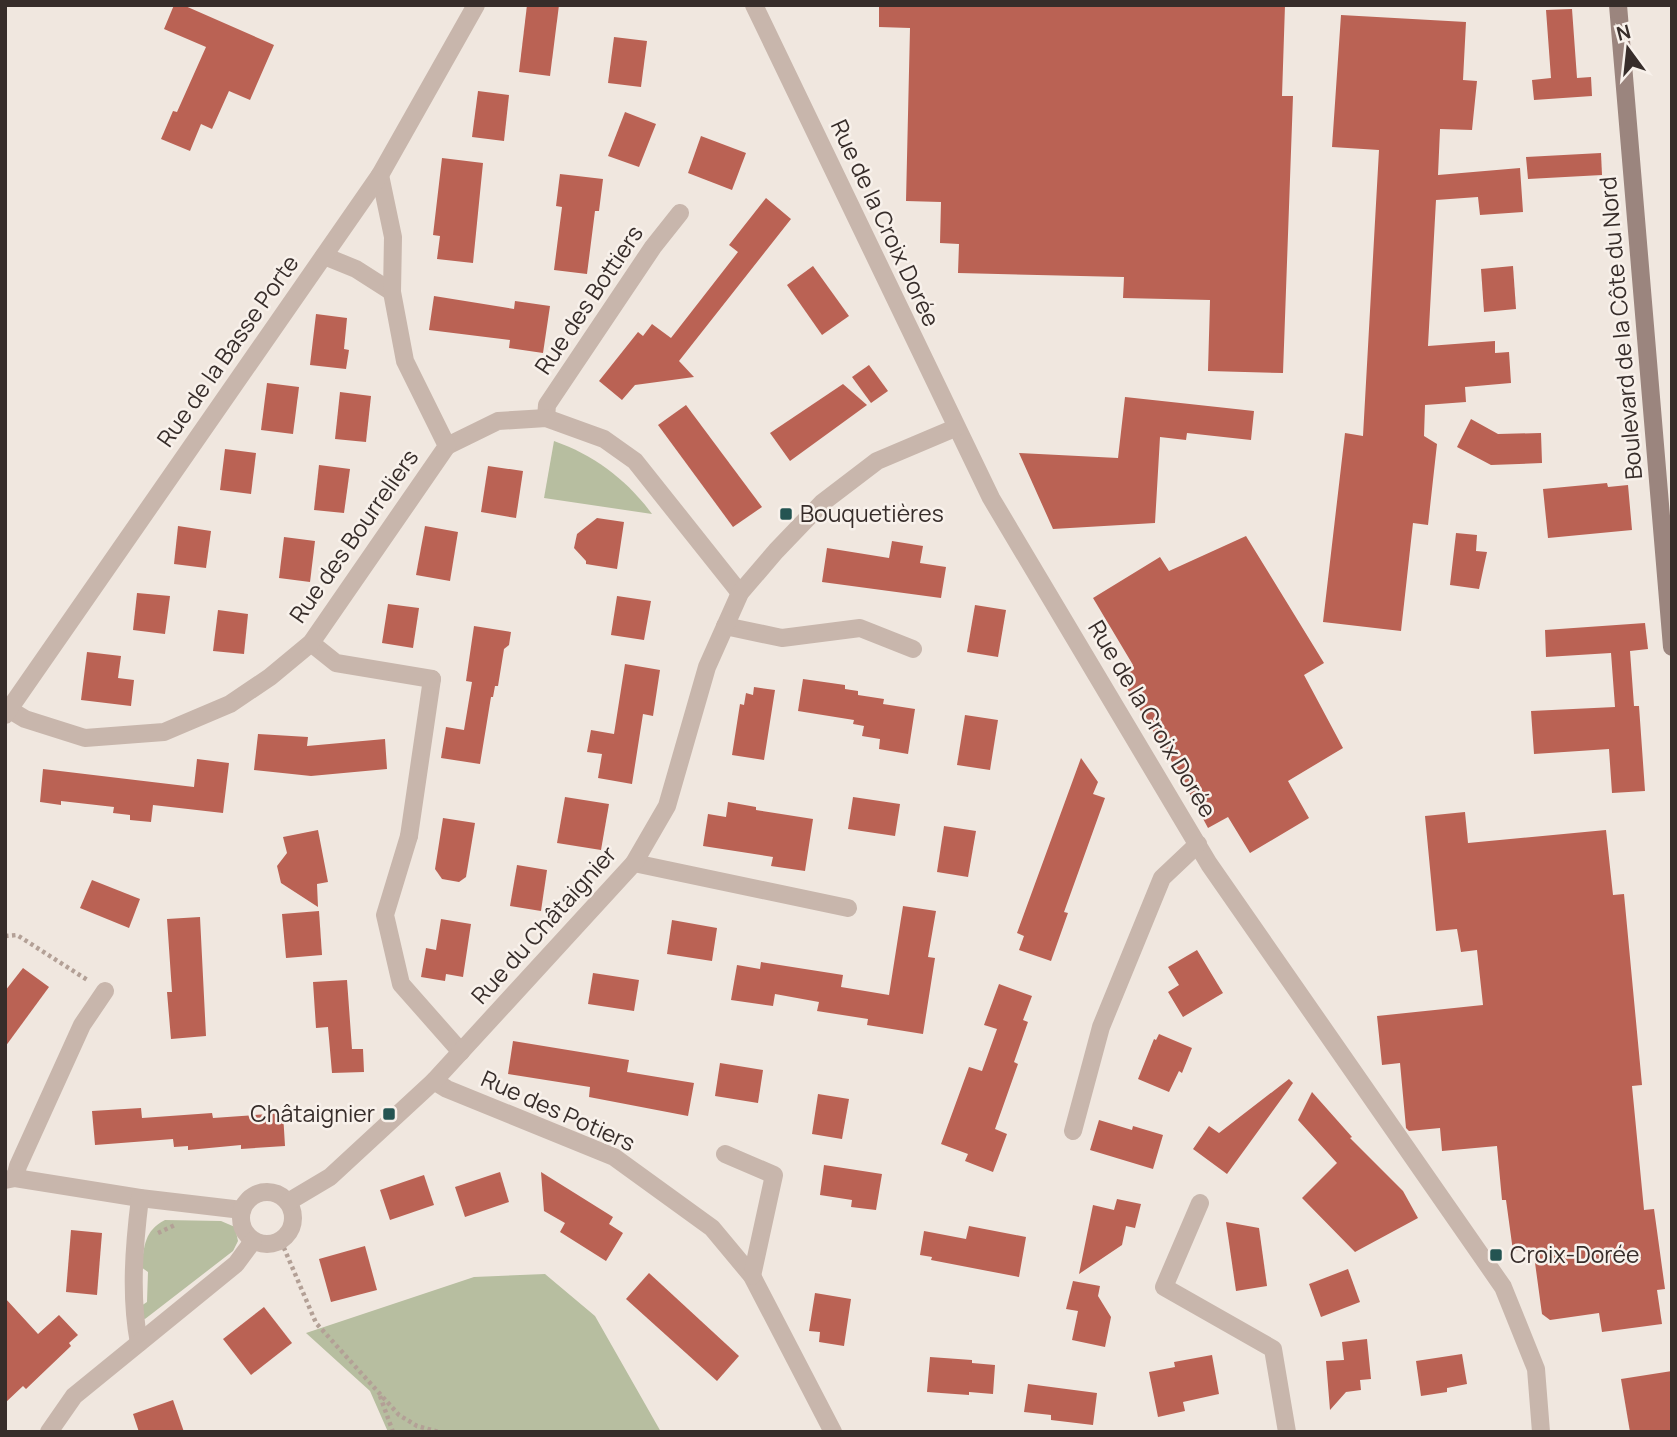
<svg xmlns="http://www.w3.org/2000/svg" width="1677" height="1437" font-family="Manrope,sans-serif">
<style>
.green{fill:#b7bea0}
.building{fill:#ba6254}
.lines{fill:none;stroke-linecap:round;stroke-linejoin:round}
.path{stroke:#b3a096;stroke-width:4.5;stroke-dasharray:3.5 3.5;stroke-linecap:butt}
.pedestrian{stroke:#c8b6ac;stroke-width:18}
.minor{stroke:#c8b6ac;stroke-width:18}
.tertiary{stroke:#c8b6ac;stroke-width:18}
.secondary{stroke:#9b857e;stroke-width:18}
.poi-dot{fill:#245452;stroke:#f8f1eb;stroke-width:2.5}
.labels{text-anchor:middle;stroke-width:5;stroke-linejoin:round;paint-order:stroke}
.street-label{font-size:23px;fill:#372d2a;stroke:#f8f1eb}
.poi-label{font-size:23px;fill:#372d2a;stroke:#f8f1eb;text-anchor:start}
</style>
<rect width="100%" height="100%" fill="#f0e7df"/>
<g class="green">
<path d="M554 441C594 455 627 480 652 514L544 498Z"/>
<path d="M165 1220 221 1221 235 1227 238 1241 233 1251 145 1319 142 1318 138 1308 147 1302 148 1272 141 1267C145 1245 144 1231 165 1220Z"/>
<path d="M545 1274 595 1316 661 1432H388L370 1391 306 1333 474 1277Z"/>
</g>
<g class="building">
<path d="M174 5H183L274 45 250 100 229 91 212 129 201 124 190 151 161 139 173 111 177 112 206 47 164 29Z"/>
<path d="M527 5H559L550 76 519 72Z"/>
<path d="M879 5H1285L1282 96H1293L1283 373 1208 371 1210 300 1123 298 1124 277 958 273 959 244 940 243 941 202 906 201 910 28 879 27Z"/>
<path d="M1572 9 1577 78 1591 77 1592 96 1534 100 1532 80 1551 78 1546 10Z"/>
<path d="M1341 15 1466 22 1463 80 1477 81 1472 130 1440 129 1438 175 1520 168 1523 212 1480 215 1478 197 1436 200 1428 346 1495 341V353L1509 352 1511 383 1465 387 1466 402 1425 405 1424 436 1437 444 1428 525 1413 523 1401 631 1323 622 1345 433 1363 436 1379 150 1332 147Z"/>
<path d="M614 37 647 41 641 87 608 83Z"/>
<path d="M478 91 509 95 504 141 472 137Z"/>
<path d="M625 112 656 124 639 167 608 156Z"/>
<path d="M701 136 746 153 732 190 688 173Z"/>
<path d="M1601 153 1602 175 1528 179 1526 157Z"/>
<path d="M442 158 483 163 473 263 437 259 440 236 433 235Z"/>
<path d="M560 174 603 179 599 211H595L587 274 554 270 562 207 556 206Z"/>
<path d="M766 198 791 219 679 361 694 377 635 385 622 400 599 381 638 332 643 336 652 324 671 338 738 252 729 245Z"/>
<path d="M813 266 849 316 822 335 787 285Z"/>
<path d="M1513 266 1516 309 1484 312 1481 269Z"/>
<path d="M434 296 514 309 515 301 550 306 543 353 509 348 510 340 429 330Z"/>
<path d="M316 314 347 318 344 349 349 350 346 369 310 365Z"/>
<path d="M869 365 888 391 871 403 852 377Z"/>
<path d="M267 383 299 387 293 434 261 430Z"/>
<path d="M843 384 867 405 790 461 770 433Z"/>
<path d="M340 392 371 396 366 442 335 439Z"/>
<path d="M1125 397 1254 411 1251 440 1187 433 1186 440 1160 437 1155 523 1053 529 1019 453 1118 458Z"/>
<path d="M686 405 762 507 733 527 658 425Z"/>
<path d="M1471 419 1498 434 1541 433 1542 463 1491 465 1457 447Z"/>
<path d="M225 449 256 453 251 494 220 490Z"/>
<path d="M319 465 350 469 344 513 314 510Z"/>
<path d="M488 466 523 471 516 518 481 512Z"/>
<path d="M1607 483 1608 487 1628 485 1632 530 1548 538 1543 489Z"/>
<path d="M597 518 624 522 617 569 586 564V561L574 548 577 534Z"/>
<path d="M178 526 211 531 206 568 174 564Z"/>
<path d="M425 526 458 532 450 581 416 575Z"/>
<path d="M1456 533 1477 535 1476 551 1487 552 1479 589 1450 585Z"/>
<path d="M1246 536 1324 663 1304 675 1343 748 1288 781 1309 818 1250 853 1228 817 1208 828 1177 770 1118 674 1133 665 1093 598 1160 557 1169 571Z"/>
<path d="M284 537 315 541 310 582 279 578Z"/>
<path d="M892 541 923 546 920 563 946 567 941 598 822 582 827 548 889 558Z"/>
<path d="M137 593 170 596 165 634 133 630Z"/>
<path d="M617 596 651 601 644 640 611 635Z"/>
<path d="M388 604 419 608 413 648 382 643Z"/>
<path d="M975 605 1006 610 998 657 967 652Z"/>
<path d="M218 610 248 614 244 654 213 651Z"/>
<path d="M1645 623 1648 649 1630 651 1634 706H1639L1645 791 1612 793 1609 749 1534 754 1531 711 1615 707 1611 653 1546 657 1545 630Z"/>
<path d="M474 626 511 632 509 645 504 649 498 686H495L493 697H491L480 764 441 758 446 727 464 730 472 682 466 681Z"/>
<path d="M87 652 121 656 118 678 134 680 131 706 81 700Z"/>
<path d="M625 664 660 670 653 716 643 714 632 784 598 778 602 754 587 752 591 730 614 734Z"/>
<path d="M803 679 845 685V689L858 691V695L884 699 883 704 915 709 908 754 879 749 880 739 862 736 864 726 853 724 854 720 798 711Z"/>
<path d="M754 687 775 690 764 760 732 755 740 704 744 705 746 693 753 695Z"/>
<path d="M965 715 998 720 990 770 957 765Z"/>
<path d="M258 734 308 737 307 746 385 739 387 769 311 776 254 770Z"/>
<path d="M1081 758 1098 782 1093 794 1105 798 1064 912 1068 913 1051 961 1019 950 1024 936 1017 933Z"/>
<path d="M197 759 229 763 223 813 153 805 151 822 130 820V815L113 813 114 807 61 801V805L40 802 43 769 194 787Z"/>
<path d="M565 797 609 804 601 850 557 843Z"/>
<path d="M853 797 900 804 895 836 848 829Z"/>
<path d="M728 802 756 807V810L813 819 805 871 771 866 773 857 703 846 708 814 726 817Z"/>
<path d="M1465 812 1468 843 1606 830 1613 895 1624 894 1642 1085 1632 1086 1644 1210 1654 1209 1665 1289 1657 1290 1662 1324 1602 1332 1599 1313 1550 1320 1542 1314 1533 1248 1513 1251 1506 1200H1502L1497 1146 1442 1151 1440 1128 1409 1131 1406 1128 1400 1063 1382 1065 1377 1016 1483 1005 1477 950 1461 952 1457 929 1436 931 1425 816Z"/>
<path d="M443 818 475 823 466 877 459 882 442 879 435 869Z"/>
<path d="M944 826 976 831 968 877 937 872Z"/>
<path d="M318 830 328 882 317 884 318 907 281 883 277 866 287 853 283 837Z"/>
<path d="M517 865 547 870 541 911 510 906Z"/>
<path d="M92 880 140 899 129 928 80 908Z"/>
<path d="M903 906 936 911 928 957 935 958 923 1034 867 1025 868 1019 817 1011 819 1002 775 994 773 1006 731 1000 737 965 760 969 761 962 843 975 841 987 889 995Z"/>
<path d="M319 911 322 955 286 958 282 914Z"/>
<path d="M200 917 206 1036 171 1039 167 992H172L167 919Z"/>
<path d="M441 919 471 924 463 977 446 974 445 981 421 977 426 948 436 950Z"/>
<path d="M672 920 717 928 712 961 667 954Z"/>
<path d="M1197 950 1223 993 1183 1017 1168 992 1179 985 1168 967Z"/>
<path d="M23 968 49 987 5 1047V991Z"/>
<path d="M593 973 639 980 634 1011 588 1004Z"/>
<path d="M347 980 352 1049H363L364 1072 332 1073 328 1027 316 1028 313 982Z"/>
<path d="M999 984 1032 996 1023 1020 1028 1022 1014 1062 1018 1064 995 1129 1007 1134 993 1172 965 1161 968 1154 941 1144 969 1067 982 1071 997 1029 984 1025Z"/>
<path d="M1159 1034 1192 1048 1182 1073 1179 1071 1169 1092 1138 1079 1154 1039 1156 1040Z"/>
<path d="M513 1041 629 1060 627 1072 694 1083 688 1116 589 1097 590 1087 508 1074Z"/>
<path d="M720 1063 763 1070 758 1103 715 1096Z"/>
<path d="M1289 1079 1293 1083 1227 1174 1193 1149 1209 1126 1219 1133Z"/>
<path d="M1312 1092 1352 1137 1350 1138 1403 1191 1418 1218 1355 1252 1302 1198 1337 1163 1298 1120Z"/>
<path d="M818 1094 849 1099 842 1139 812 1134Z"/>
<path d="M141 1108 142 1118 212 1113 213 1118 283 1113 285 1146 241 1149V1145L188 1150V1146L174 1147 173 1139 95 1145 92 1111Z"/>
<path d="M1099 1120 1132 1130 1133 1126 1163 1135 1153 1169 1090 1150Z"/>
<path d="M824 1165 882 1174 876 1210 851 1207 852 1200 820 1195Z"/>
<path d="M500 1172 509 1202 465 1217 455 1187Z"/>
<path d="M541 1172 613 1217 609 1224 623 1233 606 1261 560 1232 565 1223 544 1211Z"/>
<path d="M424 1175 434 1205 390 1220 380 1190Z"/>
<path d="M1117 1199 1141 1204 1135 1228 1126 1226 1122 1245 1079 1274 1093 1205 1114 1210Z"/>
<path d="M1226 1222 1259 1228 1267 1286 1236 1291Z"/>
<path d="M969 1226 1026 1237 1019 1277 931 1260 932 1257 920 1255 924 1231 966 1239Z"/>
<path d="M71 1230 102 1233 97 1295 66 1292Z"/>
<path d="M365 1246 377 1290 331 1302 319 1259Z"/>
<path d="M1348 1269 1360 1302 1321 1317 1309 1284Z"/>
<path d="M649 1273 739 1356 717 1381 626 1299Z"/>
<path d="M1073 1281 1100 1286 1098 1296 1111 1317 1105 1347 1072 1340 1078 1311 1066 1309Z"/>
<path d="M815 1293 851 1299 844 1346 819 1342 820 1332 809 1331Z"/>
<path d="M5 1298 38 1334 59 1315 78 1335 69 1343 71 1346 26 1389 23 1386 5 1403Z"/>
<path d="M264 1307 292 1343 251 1375 223 1339Z"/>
<path d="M1367 1339 1371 1379 1360 1380 1361 1390 1346 1392 1330 1410 1326 1361 1344 1360 1342 1342Z"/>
<path d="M1462 1354 1467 1384 1447 1388V1392L1421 1396 1416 1361Z"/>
<path d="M1212 1355 1219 1394 1183 1402 1185 1411 1158 1417 1149 1372 1175 1367 1174 1362Z"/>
<path d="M930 1357 972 1360V1363L995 1365 993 1394 969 1392V1395L927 1392Z"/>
<path d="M1672 1371V1432H1630L1621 1379Z"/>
<path d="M1028 1384 1097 1393 1093 1425 1051 1420V1415L1024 1412Z"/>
<path d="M173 1400 184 1432H139L133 1414Z"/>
</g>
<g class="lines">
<g class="path">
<path d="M5 936 17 935 89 981"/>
<path d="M158 1233 175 1225"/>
<path d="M281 1241 316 1323 399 1415 417 1426 439 1432"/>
<path d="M380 1396 393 1432"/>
</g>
<path class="pedestrian" d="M409 836 432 679"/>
<g class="minor">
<path d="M754 5 991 498 1209 864 1503 1287 1536 1369 1541 1432"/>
<path d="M324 256 356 269 392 292"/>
<path d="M546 418 547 405 653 247 680 213"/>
<path d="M447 446 498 421 546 418 604 439 635 461 740 593"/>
<path d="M725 626 782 638 860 628 913 649"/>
<path d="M311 643 336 663 432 679"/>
<path d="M10 710 25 719 85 738 164 732 230 704 270 677 311 643 447 446 405 361 392 292 393 237 380 175"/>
<path d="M409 836 385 915 401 984 461 1052"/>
<path d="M634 863 848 908"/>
<path d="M434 1081 447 1089 614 1157 712 1228 752 1276 833 1432"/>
<path d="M1073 1131 1101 1027 1162 878 1198 844"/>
<path d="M725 1154 774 1175 752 1276"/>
<path d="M15 1178 18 1166 82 1025 105 991"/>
<path d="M5 1180 15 1178 140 1198 242 1210"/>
<circle cx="267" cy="1218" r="26"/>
<path d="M288 1202 330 1177 434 1081 634 863 667 806 707 667 740 593 776 551 822 503 877 461 955 428"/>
<path d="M1200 1203 1164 1287 1273 1349 1287 1432"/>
<path d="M139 1343C130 1296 134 1246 140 1198"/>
<path d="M49 1432 74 1396 236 1264 253 1241"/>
</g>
<path class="tertiary" d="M5 715 380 175 476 5"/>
<path class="secondary" d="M1618 5 1672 647"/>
</g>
<g class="poi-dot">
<rect x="779" y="507" width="14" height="14" rx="3.5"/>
<rect x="382" y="1107" width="14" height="14" rx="3.5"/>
<rect x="1489" y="1248" width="14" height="14" rx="3.5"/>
</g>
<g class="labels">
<g class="street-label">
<text transform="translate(885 223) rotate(65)" y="8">Rue de la Croix Dorée</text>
<text transform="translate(589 300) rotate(-56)" y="8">Rue des Bottiers</text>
<text transform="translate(1621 328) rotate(-95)" y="8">Boulevard de la Côte du Nord</text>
<text transform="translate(228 351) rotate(-55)" y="8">Rue de la Basse Porte</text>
<text transform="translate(354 536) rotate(-55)" y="8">Rue des Bourreliers</text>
<text transform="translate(1152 719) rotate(59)" y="8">Rue de la Croix Dorée</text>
<text transform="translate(544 925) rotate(-48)" y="8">Rue du Châtaignier</text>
<text transform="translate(558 1111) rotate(24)" y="8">Rue des Potiers</text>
</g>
<g class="poi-label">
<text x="800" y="522">Bouquetières</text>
<text x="375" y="1122" text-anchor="end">Châtaignier</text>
<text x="1510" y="1263">Croix-Dorée</text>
</g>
</g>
<rect width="1677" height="1437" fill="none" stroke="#372d2a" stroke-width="14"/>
<g transform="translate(1628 49) rotate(345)" stroke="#f8f1eb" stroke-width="5" paint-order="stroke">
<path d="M0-5L12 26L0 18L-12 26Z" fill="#372d2a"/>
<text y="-10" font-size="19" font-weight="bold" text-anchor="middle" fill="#372d2a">N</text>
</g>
</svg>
